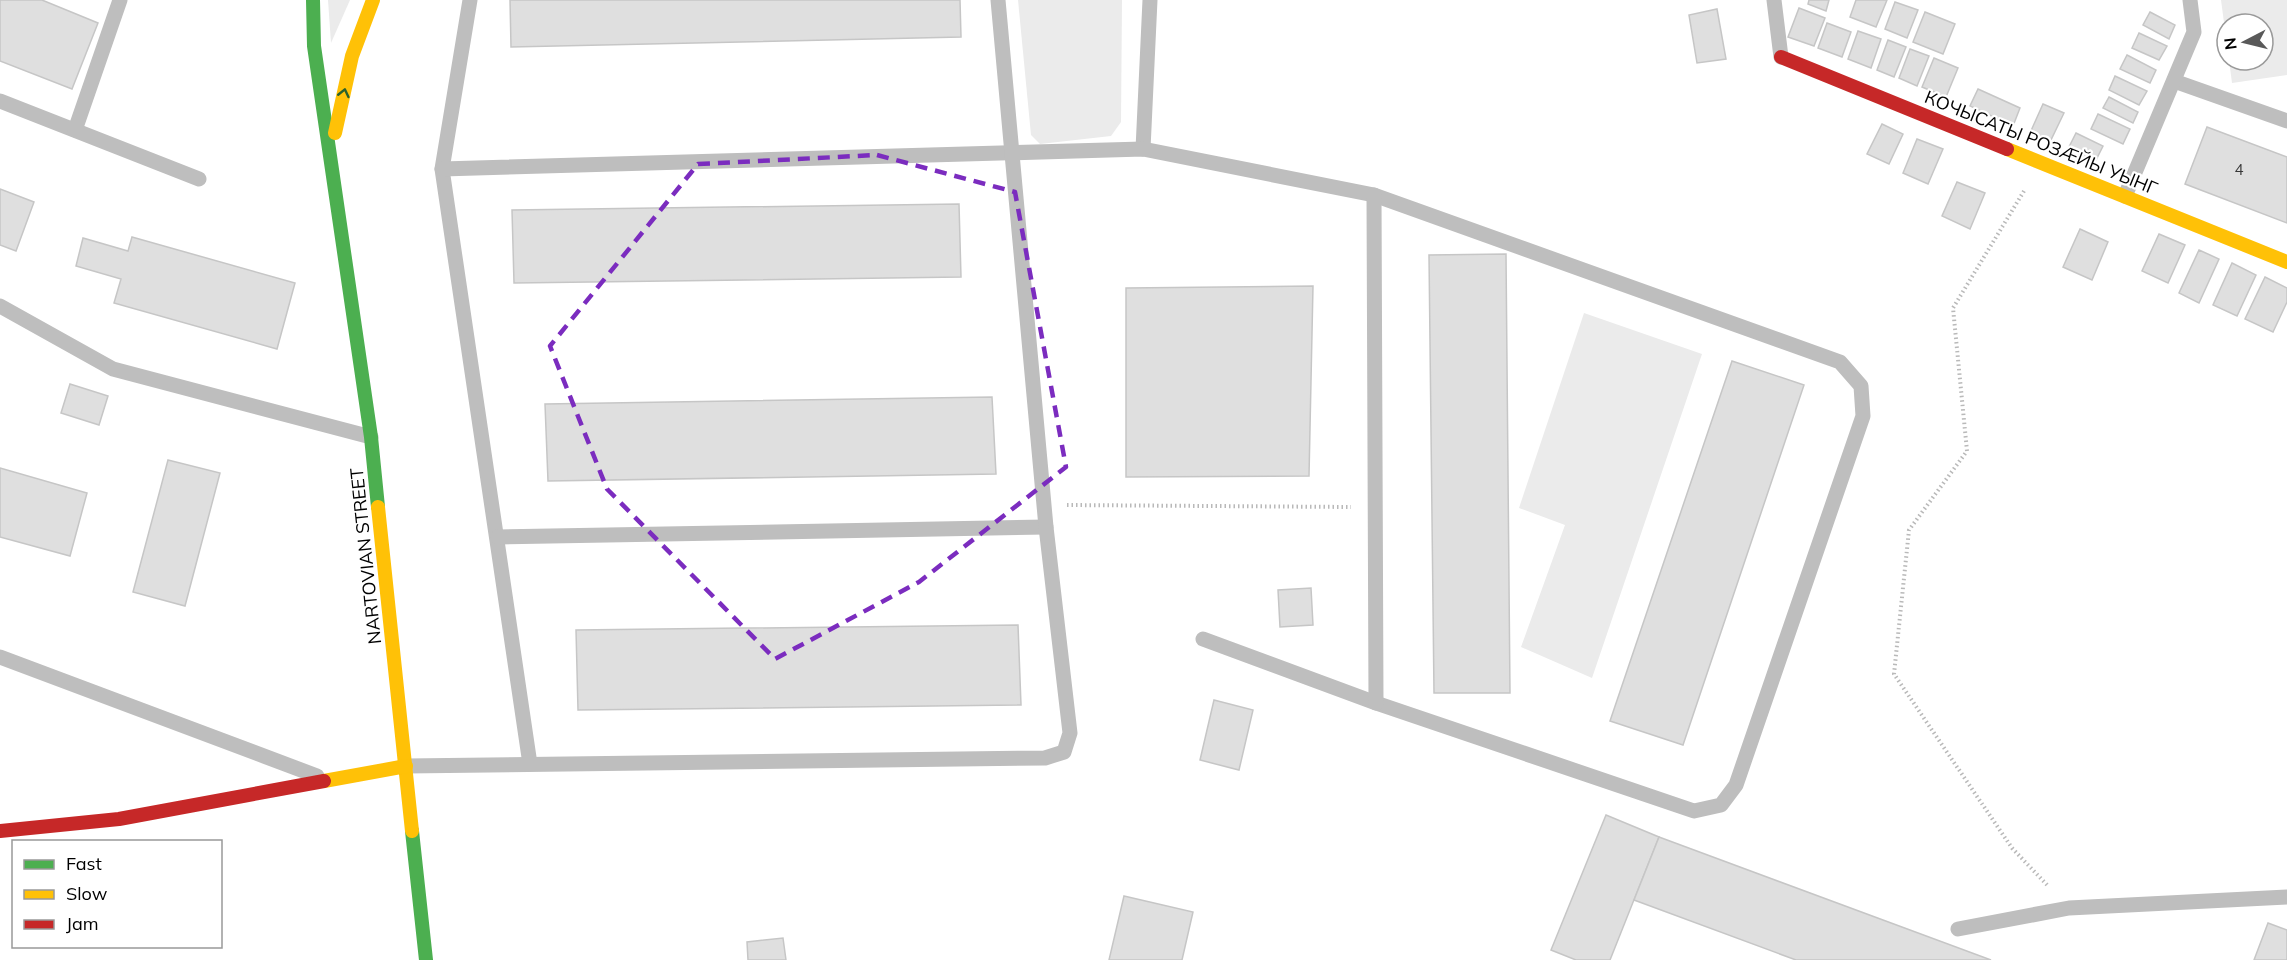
<svg xmlns="http://www.w3.org/2000/svg" width="2287" height="960" font-family="Mulish,sans-serif">
<style>
.green{fill:#ebebeb}
.building{fill:#dfdfdf;stroke:#c6c6c6;stroke-width:1.5}
.lines{fill:none;stroke-linecap:round;stroke-linejoin:round}
.path{stroke:#b9b9b9;stroke-width:4;stroke-dasharray:1.5 3;stroke-linecap:butt}
.lane{stroke:#bebebe;stroke-width:15}
.fast{stroke:#4caf50;stroke-width:14}
.slow{stroke:#ffc107;stroke-width:14}
.jam{stroke:#c62828;stroke-width:14}
.oneway{stroke:#2a602c}
.marked{fill:none;stroke:#7b2cbf;stroke-width:4.5;stroke-dasharray:12 8;stroke-linejoin:round}
.labels{text-anchor:middle;stroke-width:4.5;stroke-linejoin:round;paint-order:stroke}
.number-label{font-size:15px;fill:#383838}
.street-label{font-size:18px;fill:#000;stroke:#fff}
</style>
<rect width="100%" height="100%" fill="#fff"/>
<g class="green">
<path d="M328 0H350L331 43Z"/>
<path d="M1018 0H1122L1121 122 1111 136 1040 144 1031 135Z"/>
<path d="M2221 0H2287V75L2232 83 2229 60H2263V24H2227V45Z"/>
<path d="M1584 313 1702 354 1592 678 1521 647 1565 525 1519 508Z"/>
</g>
<g class="building">
<path d="M0 0H42L98 23 72 89 0 61Z"/>
<path d="M510 0H960L961 37 511 47Z"/>
<path d="M1809 0H1829L1826 11 1808 4Z"/>
<path d="M1856 0H1887L1876 27 1850 17Z"/>
<path d="M1895 2 1918 10 1907 38 1885 29Z"/>
<path d="M1799 8 1825 18 1814 46 1788 37Z"/>
<path d="M1717 9 1726 59 1697 63 1689 15Z"/>
<path d="M1925 12 1955 24 1943 54 1913 42Z"/>
<path d="M2150 12 2175 25 2169 39 2143 25Z"/>
<path d="M1827 23 1851 32 1842 57 1818 48Z"/>
<path d="M1858 31 1881 39 1871 68 1848 59Z"/>
<path d="M2139 33 2167 46 2159 60 2132 48Z"/>
<path d="M1888 40 1906 47 1894 77 1877 70Z"/>
<path d="M1910 49 1929 56 1917 86 1899 78Z"/>
<path d="M2127 55 2156 70 2150 83 2120 69Z"/>
<path d="M1934 58 1958 68 1946 97 1922 87Z"/>
<path d="M2115 76 2147 91 2139 105 2109 90Z"/>
<path d="M1978 89 2020 108 2013 126 1970 106Z"/>
<path d="M2109 97 2138 112 2133 123 2103 108Z"/>
<path d="M2043 104 2064 113 2050 142 2030 133Z"/>
<path d="M2098 114 2130 129 2123 144 2091 129Z"/>
<path d="M1882 124 1903 134 1889 164 1867 154Z"/>
<path d="M2207 127 2287 157V223L2185 184Z"/>
<path d="M2076 133 2103 146 2095 162 2068 149Z"/>
<path d="M1917 139 1943 149 1928 184 1903 173Z"/>
<path d="M1957 182 1985 193 1970 229 1942 216Z"/>
<path d="M0 189 34 202 16 251 0 245Z"/>
<path d="M959 204 961 277 514 283 512 210Z"/>
<path d="M2080 229 2108 242 2092 280 2063 267Z"/>
<path d="M2159 234 2185 245 2168 283 2142 271Z"/>
<path d="M132 237 295 283 277 349 114 303 121 279 76 266 83 238 128 251Z"/>
<path d="M2199 250 2219 259 2199 303 2179 293Z"/>
<path d="M1506 254 1510 693H1434L1429 255Z"/>
<path d="M2232 263 2256 275 2237 316 2213 305Z"/>
<path d="M2265 277 2287 288V302L2273 332 2245 319Z"/>
<path d="M1313 286 1309 476 1126 477V288Z"/>
<path d="M1732 361 1804 385 1683 745 1610 721Z"/>
<path d="M70 384 108 396 99 425 61 413Z"/>
<path d="M992 397 996 474 548 481 545 404Z"/>
<path d="M168 460 220 473 185 606 133 592Z"/>
<path d="M0 468 87 493 70 556 0 537Z"/>
<path d="M1311 588 1313 625 1280 627 1278 590Z"/>
<path d="M1018 625 1021 705 578 710 576 630Z"/>
<path d="M1214 700 1253 710 1239 770 1200 760Z"/>
<path d="M1606 815 1659 837 1610 960H1576L1551 950Z"/>
<path d="M1659 837 1991 960H1796L1634 900Z"/>
<path d="M1124 896 1193 912 1182 960H1109Z"/>
<path d="M2268 923 2287 930V960H2254Z"/>
<path d="M783 938 786 960H748L747 942Z"/>
</g>
<g class="lines">
<g class="path">
<path d="M2024 191 1953 308 1967 451 1909 530 1894 674 2012 848 2049 887"/>
<path d="M1067 505 1351 507"/>
</g>
<g class="lane">
<path d="M470 0 442 169 530 764"/>
<path d="M1774 0 1781 57"/>
<path d="M2174 81 2287 121"/>
<path d="M0 101 199 179"/>
<path d="M75 130 120 0"/>
<path d="M1143 149 1150 0"/>
<path d="M442 169 1143 149 1374 195 1840 362 1861 386 1863 416 1736 785 1721 805 1694 811 1376 703 1203 639"/>
<path d="M1374 195 1376 703"/>
<path d="M2125 196 2194 32 2190 0"/>
<path d="M0 306 113 369 371 437"/>
<path d="M498 537 1046 527"/>
<path d="M0 657 317 776"/>
<path d="M406 766 1045 758 1064 752 1070 733 1046 527 998 0"/>
<path d="M1958 929 2069 908 2287 897"/>
</g>
<g class="fast">
<path d="M313 0 314 46 371 437 378 507"/>
<path d="M412 831 426 960"/>
</g>
<g class="slow">
<path d="M335 133 352 56 373 0"/>
<path d="M2007 149 2287 262"/>
<path d="M378 507 412 831"/>
<path d="M324 781 406 766"/>
</g>
<g class="jam">
<path d="M1781 57 2007 149"/>
<path d="M0 831 119 819 324 781"/>
</g>
</g>
<defs><path id="oneway-chevron" d="M-2-3.5L2.5 0L-2 3.5" fill="none" stroke-width="1.6" stroke-linecap="round" stroke-linejoin="round" transform="scale(1.5)"/></defs>
<use class="oneway" href="#oneway-chevron" transform="translate(344 93) rotate(-77)"/>
<path class="marked" d="M877 155 1015 192 1066 467 919 582 775 659 607 489 550 346 698 164Z"/>
<g class="labels">
<g class="number-label">
<text x="2239" y="175">4</text>
</g>
<g class="street-label">
<text transform="translate(2041 143) rotate(22)" y="6">КОЧЫСАТЫ РОЗÆЙЫ УЫНГ</text>
<text transform="translate(366 556) rotate(-96)" y="6">NARTOVIAN STREET</text>
</g>
</g>
<rect x="12" y="840" width="210" height="108" fill="#ffffff" stroke="#999999" stroke-width="1.5"/>
<rect x="24" y="860" width="30" height="9" fill="#4caf50" stroke="#999999" stroke-width="1.5"/>
<text x="66" y="870" font-size="18" fill="#000000">Fast</text>
<rect x="24" y="890" width="30" height="9" fill="#ffc107" stroke="#999999" stroke-width="1.5"/>
<text x="66" y="900" font-size="18" fill="#000000">Slow</text>
<rect x="24" y="920" width="30" height="9" fill="#c62828" stroke="#999999" stroke-width="1.5"/>
<text x="66" y="930" font-size="18" fill="#000000">Jam</text>
<g transform="translate(2245 42) rotate(263)"><circle r="28" fill="#ffffff" stroke="#999999" stroke-width="1.5"/>
<path d="M0-4.5L10 22L0 15L-10 22Z" fill="#595959"/>
<text y="-9" font-size="16" font-weight="bold" text-anchor="middle" fill="#000000">N</text>
</g>
</svg>
